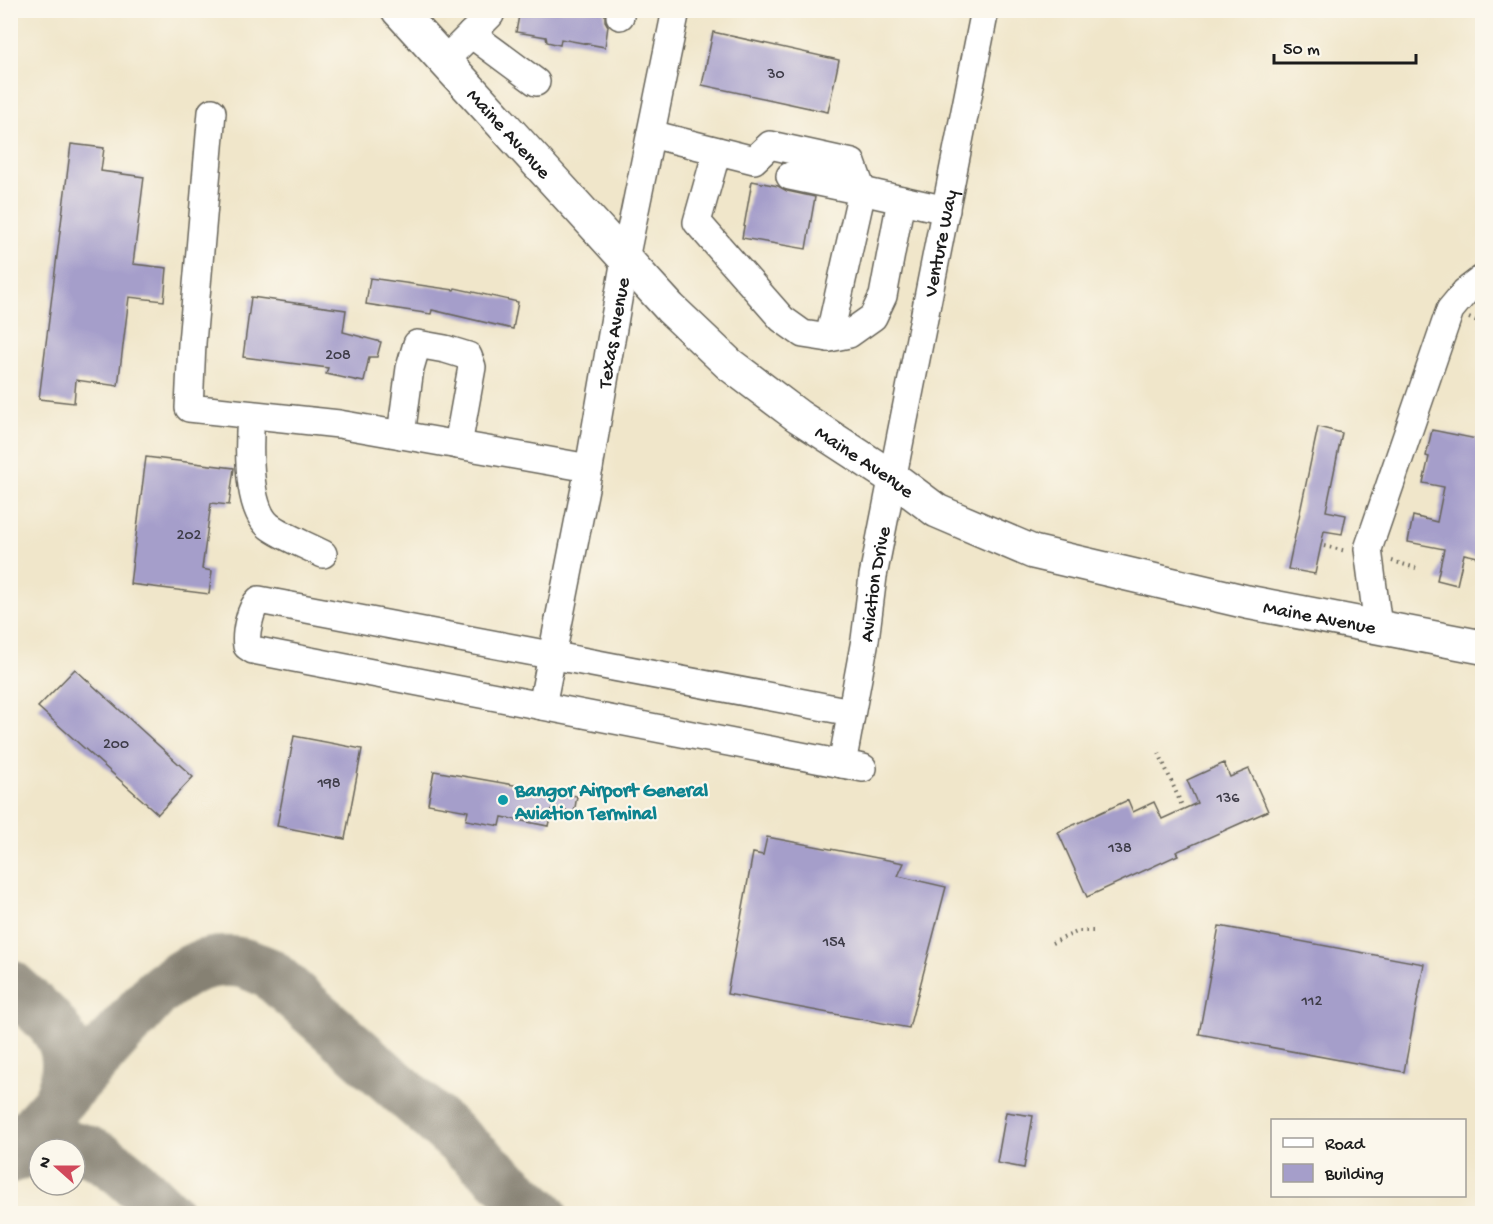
<svg xmlns="http://www.w3.org/2000/svg" width="1493" height="1224" font-family="'Gochi Hand',sans-serif">
<style>
.lines{fill:none;stroke-linecap:round;stroke-linejoin:round}
.taxiway{stroke:#868173;stroke-width:51}
.building{fill:#a59eca}
.minor-casing{stroke:#666359;stroke-width:30}
.major-casing{stroke:#666359;stroke-width:36}
.path{stroke:#666359;stroke-width:4;stroke-dasharray:1.5 4.5;stroke-linecap:butt}
.minor{stroke:#fff;stroke-width:27}
.major{stroke:#fff;stroke-width:33}
.culture-dot{fill:#0f9aa8;stroke:#fbf7ec;stroke-width:2}
.labels{text-anchor:middle;stroke-width:4.5;stroke-linejoin:round;paint-order:stroke}
.number-label{font-size:16px;fill:#3e3c48}
.street-label{font-size:20px;fill:#1c1c1c;stroke:#fbf7ec}
.culture-label{font-size:20px;font-weight:bold;fill:#0d838f;stroke:#fbf7ec;text-anchor:start}
</style>
<rect width="100%" height="100%" fill="#fbf7ec"/>
<filter id="ink" filterUnits="userSpaceOnUse"><feTurbulence type="fractalNoise" baseFrequency=".0167" numOctaves="2"/><feDisplacementMap in="SourceGraphic" scale="12" xChannelSelector="R" yChannelSelector="G"/><feConvolveMatrix kernelMatrix="1 2 1 2 8 2 1 2 1" color-interpolation-filters="sRGB"/></filter>
<filter id="wash" filterUnits="userSpaceOnUse"><feTurbulence type="fractalNoise" baseFrequency=".008" numOctaves="4" result="noise"/><feDisplacementMap in="SourceGraphic" scale="24" xChannelSelector="R" yChannelSelector="G"/><feGaussianBlur stdDeviation="1.35" result="paint"/><feColorMatrix in="noise" values="0 0 0 0 0 0 0 0 0 0 0 0 0 0 0 0 0 1.4 0 .05"/><feComposite in="paint" operator="in"/></filter>
<g filter="url(#wash)">
<rect width="100%" height="100%" fill="#f0e6ca"/>
<g class="lines">
<g class="taxiway">
<path d="M10 985C51 1022 83 1041 58 1101"/>
<path d="M10 1155 156 993C180 973 204 958 237 962 247 963 259 969 269 973L542 1214"/>
<path d="M10 1158C19 1155 28 1150 37 1148 91 1132 132 1181 168 1214"/>
</g>
</g>
<g id="blocks">
<g class="building">
<path d="M520 10H605V21L608 26 605 47 561 39 560 45 547 42 546 37 516 32Z"/>
<path d="M713 32 839 60 828 112 702 85Z"/>
<path d="M71 144 104 148 101 171 144 177 133 264 167 268 164 301 129 297 118 386 76 380 74 403 39 399Z"/>
<path d="M752 181 778 186 787 191 815 197 806 249 742 238Z"/>
<path d="M370 278 454 290 455 288 518 302 513 329 432 310 431 314 366 304Z"/>
<path d="M251 297 346 310 343 332 381 342 377 357H369L364 382 326 374 328 368 243 357Z"/>
<path d="M1318 427 1342 433 1326 511 1346 515 1342 534 1324 531 1315 574 1288 569Z"/>
<path d="M1432 430 1482 440V558L1464 554 1457 585 1437 580 1444 549 1408 542 1413 516 1437 522 1444 487 1423 483 1429 457 1426 456Z"/>
<path d="M146 457 234 468 229 505 211 503 202 569 212 571 209 594 130 584Z"/>
<path d="M75 669 193 777 158 814 38 707Z"/>
<path d="M294 736 362 749 345 839 277 826Z"/>
<path d="M1224 763 1230 777 1249 769 1268 811 1176 852 1178 855 1087 897 1058 832 1128 800 1133 812 1154 802 1162 819 1197 803 1187 780Z"/>
<path d="M434 771 577 796 574 813 552 808 548 826 502 817 500 826 466 820 468 811 428 804Z"/>
<path d="M767 837 904 863 898 876 946 887 909 1028 727 994 753 853 763 855Z"/>
<path d="M1219 926 1424 964 1404 1072 1199 1034Z"/>
<path d="M1006 1112 1033 1116 1024 1168 997 1163Z"/>
</g>
</g>
</g>
<g filter="url(#ink)">
<use href="#blocks" fill-opacity="0" stroke="#666359" stroke-width="1.5"/>
<g class="lines">
<g class="minor-casing">
<g id="minor">
<path d="M620 16 621 10"/>
<path d="M471 34 536 82"/>
<path d="M444 61 490 15 492 10"/>
<path d="M212 112 192 343 189 408 339 424 589 468"/>
<path d="M651 134 754 160 770 145 852 163 862 191"/>
<path d="M717 151 697 222 782 319 803 334 829 338 849 334 873 317 883 296 901 200"/>
<path d="M790 176 862 191"/>
<path d="M829 338 862 191 946 210"/>
<path d="M251 415C249 442 246 507 269 526 282 536 308 546 323 554"/>
<path d="M401 435 410 368 417 344 445 349 468 356 472 367 458 445"/>
<path d="M1378 627 1368 549 1450 310 1465 292 1482 279"/>
<path id="s1" d="M542 706 589 468 625 259 676 10"/>
<path d="M851 712 259 600C250 608 245 634 247 646L253 650 863 768"/>
<path id="s2" d="M842 764 865 640 873 576 985 10"/>
</g>
</g>
<g class="major-casing">
<g id="major">
<path id="s3" d="M398 10 670 308 729 364 798 416 893 478 937 511 1033 552 1247 602 1482 647"/>
</g>
</g>
<g class="path">
<path d="M1469 318 1482 323"/>
<path d="M1324 546 1346 551"/>
<path d="M1392 561 1416 568"/>
<path d="M1478 580 1482 581"/>
<path d="M1159 753 1183 808"/>
<path d="M1052 943 1079 931H1093"/>
</g>
<use href="#minor" class="minor"/>
<use href="#major" class="major"/>
</g>
</g>
<circle class="culture-dot" cx="503" cy="800" r="6"/>
<g class="labels">
<g class="number-label">
<text x="776" y="78">30</text>
<text x="338" y="359">208</text>
<text x="189" y="539">202</text>
<text x="116" y="748">200</text>
<text x="329" y="787">198</text>
<text x="1228" y="802">136</text>
<text x="1120" y="852">138</text>
<text x="834" y="946">154</text>
<text x="1312" y="1005">112</text>
</g>
<g class="street-label">
<text dy="7" stroke="none"><textPath href="#s3" startOffset="166">Maine Avenue</textPath></text>
<text dy="7" stroke="none"><textPath href="#s2" startOffset="530">Venture Way</textPath></text>
<text dy="7" stroke="none"><textPath href="#s1" startOffset="380">Texas Avenue</textPath></text>
<text dy="7" stroke="none"><textPath href="#s3" startOffset="652">Maine Avenue</textPath></text>
<text dy="7" stroke="none"><textPath href="#s2" startOffset="183">Aviation Drive</textPath></text>
<text dy="7" stroke="none"><textPath href="#s3" startOffset="1138">Maine Avenue</textPath></text>
</g>
<g class="culture-label">
<text x="515" y="796">Bangor Airport General<tspan x="515" dy="23">Aviation Terminal</tspan></text>
</g>
</g>
<rect width="1493" height="1224" fill="none" stroke="#fbf7ec" stroke-width="36"/>
<rect x="1271" y="1119" width="195" height="78" fill="#fbf7ec" stroke="#a29f99" stroke-width="1.5"/>
<rect x="1283" y="1138" width="30" height="9" fill="#ffffff" stroke="#a29f99" stroke-width="1.5"/>
<text x="1325" y="1149" font-size="18" fill="#1c1c1c">Road</text>
<rect x="1283" y="1164" width="30" height="18" fill="#a59eca" stroke="#a29f99" stroke-width="1.5"/>
<text x="1325" y="1179" font-size="18" fill="#1c1c1c">Building</text>
<g transform="translate(57 1167) rotate(291)"><circle r="28" fill="#fbf7ec" stroke="#a29f99" stroke-width="1.5"/>
<path d="M0-4.5L10 22L0 15L-10 22Z" fill="#d1495b"/>
<text y="-9" font-size="16" font-weight="bold" text-anchor="middle" fill="#1c1c1c">N</text>
</g>
<path d="M1274 54v9h142v-9" fill="none" stroke="#1c1c1c" stroke-width="3"/>
<text x="1283" y="54" font-size="18" fill="#1c1c1c" stroke="#fbf7ec" stroke-width="4.5" paint-order="stroke">50 m</text>
</svg>
